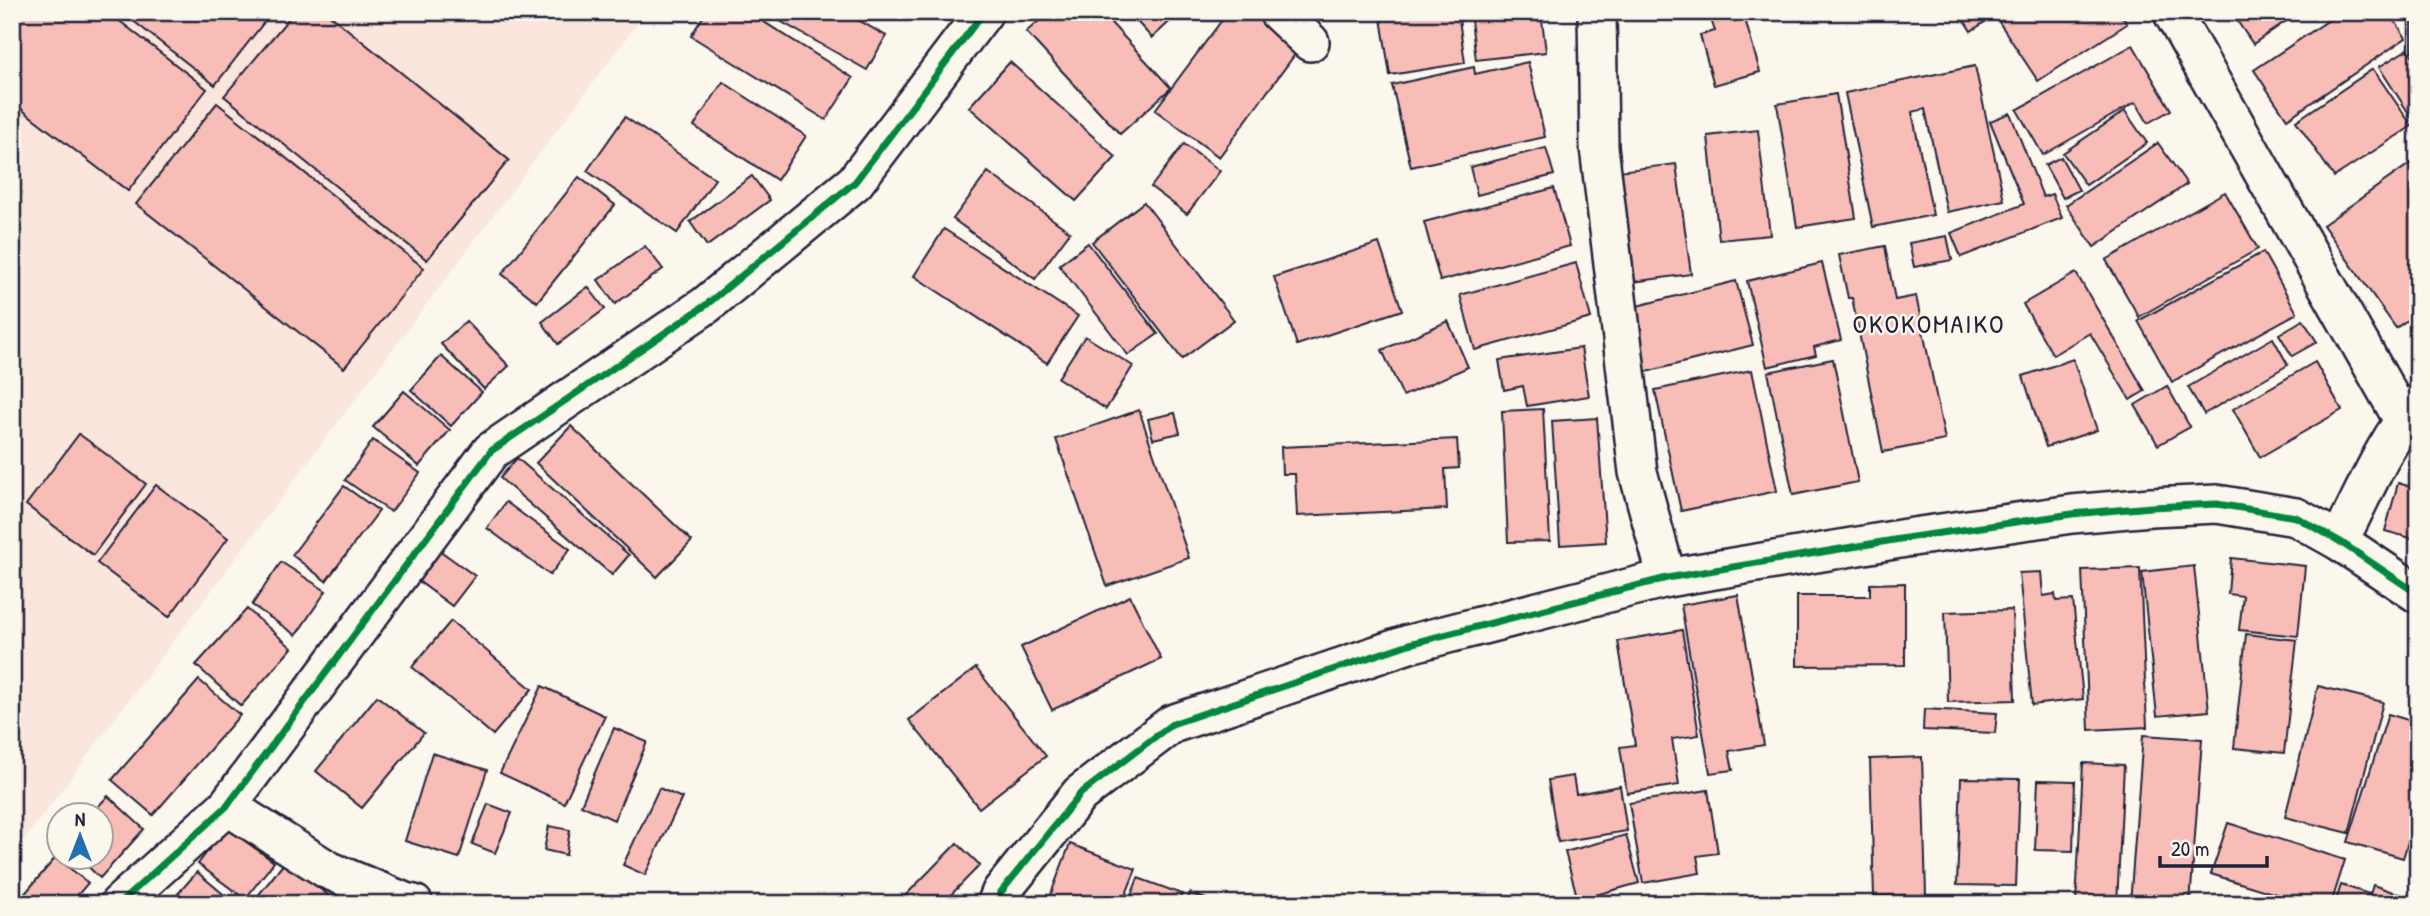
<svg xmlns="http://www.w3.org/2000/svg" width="2430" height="916" font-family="'Patrick Hand',sans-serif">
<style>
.built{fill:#fae6dc}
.building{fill:#f9bdb8;stroke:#22223b;stroke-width:2}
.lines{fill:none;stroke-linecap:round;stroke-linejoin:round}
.minor-casing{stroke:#22223b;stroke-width:42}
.minor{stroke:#fbf7ec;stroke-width:37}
.cycleway-casing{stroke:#fbf7ec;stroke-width:11}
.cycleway{stroke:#00873e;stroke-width:7}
.labels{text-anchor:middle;stroke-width:5;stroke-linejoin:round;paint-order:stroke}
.neighbourhood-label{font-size:26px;letter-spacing:2px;fill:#22223b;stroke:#fbf7ec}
</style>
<rect width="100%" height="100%" fill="#fbf7ec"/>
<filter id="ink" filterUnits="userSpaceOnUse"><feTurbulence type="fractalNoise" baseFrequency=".0143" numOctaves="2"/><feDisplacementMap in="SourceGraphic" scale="14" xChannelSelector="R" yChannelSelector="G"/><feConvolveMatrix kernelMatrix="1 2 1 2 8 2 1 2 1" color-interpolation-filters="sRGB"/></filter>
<g filter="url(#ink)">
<path class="built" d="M12 12H646L12 856Z"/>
<g class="building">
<path d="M18 12H108L207 89 128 191 12 102V20Z"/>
<path d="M122 12H272L215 85Z"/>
<path d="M294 12H326L509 160 427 260 224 96Z"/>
<path d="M706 12H748L853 78 826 120 691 36Z"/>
<path d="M764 12H844L886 36 867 70Z"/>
<path d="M1049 12H1101L1171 88 1120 134 1026 32Z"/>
<path d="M1128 12H1180L1152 38Z"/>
<path d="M1228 12H1257L1302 45 1219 157 1155 110Z"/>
<path d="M1380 12H1458L1465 63 1390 75Z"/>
<path d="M1470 12H1541L1546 52 1476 60Z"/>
<path d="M1726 12H1743L1760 72 1714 85 1700 35 1715 31 1710 17Z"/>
<path d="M1959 12H2000L1971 31Z"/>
<path d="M2014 12H2120L2127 24 2038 81 1999 22Z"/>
<path d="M2231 12H2299L2253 44Z"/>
<path d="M2341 12H2389L2406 38 2287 119 2254 70Z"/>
<rect x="2412" y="12" width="6" height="39"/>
<path d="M2133 45 2171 110 2148 123 2136 102 2043 155 2017 110Z"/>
<path d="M2408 49 2418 64 2417 126 2379 67Z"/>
<path d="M1010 62 1116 157 1076 201 969 107Z"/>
<path d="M1528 62 1545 137 1411 167 1392 85 1474 67 1475 74Z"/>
<path d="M1975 66 2004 200 1947 212 1925 109 1912 112 1933 215 1873 227 1845 93Z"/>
<path d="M2373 69 2412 126 2334 177 2296 121Z"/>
<path d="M723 82 806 136 777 180 694 126Z"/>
<path d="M1836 94 1856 218 1797 227 1777 104Z"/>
<path d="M217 103 424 268 344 368 136 204Z"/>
<path d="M2125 111 2147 143 2086 185 2063 153Z"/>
<path d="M2010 113 2043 197 2052 194 2062 218 1961 257 1951 233 2024 204 1990 121Z"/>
<path d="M625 117 715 179 677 233 587 171Z"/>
<path d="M1758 130 1770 235 1719 240 1708 136Z"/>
<path d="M2158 143 2187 184 2094 247 2066 205Z"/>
<path d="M1184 144 1220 171 1187 214 1151 187Z"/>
<path d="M1546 148 1554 175 1477 195 1470 167Z"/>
<path d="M2061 157 2079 190 2063 198 2045 165Z"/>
<path d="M2418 158V312L2396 328 2323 225Z"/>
<path d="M1676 164 1691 274 1632 282 1618 171Z"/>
<path d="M988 172 1070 232 1035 279 953 219Z"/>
<path d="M752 176 770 200 707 246 690 222Z"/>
<path d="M579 177 615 205 537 302 502 274Z"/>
<path d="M1554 188 1570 246 1440 281 1424 222Z"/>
<path d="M2225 192 2258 249 2139 317 2106 260Z"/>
<path d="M1144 202 1234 320 1182 359 1092 242Z"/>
<path d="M944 229 1078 316 1047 363 914 276Z"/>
<path d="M1947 236 1952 260 1914 267 1909 243Z"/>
<path d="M1088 243 1158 334 1128 355 1059 265Z"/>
<path d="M1379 243 1402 310 1297 345 1274 277Z"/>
<path d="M645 246 663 269 615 304 598 280Z"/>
<path d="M1885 246 1895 300 1916 296 1945 440 1883 452 1852 298H1848L1839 255Z"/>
<path d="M2263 252 2297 313 2172 382 2138 321Z"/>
<path d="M1576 263 1591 318 1475 350 1460 295Z"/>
<path d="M1822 263 1841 340 1814 347 1816 355 1767 367 1747 281Z"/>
<path d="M2076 273 2145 391 2130 400 2090 333 2053 355 2023 304Z"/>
<path d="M1736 281 1753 345 1642 373 1625 309Z"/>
<path d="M588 287 605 309 558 344 542 322Z"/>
<path d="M2303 320 2317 342 2292 356 2279 334Z"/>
<path d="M466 321 509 366 484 389 441 344Z"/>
<path d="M1448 321 1468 367 1403 396 1382 350Z"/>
<path d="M1085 336 1133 366 1106 409 1058 378Z"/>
<path d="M2273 338 2288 365 2204 414 2188 387Z"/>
<path d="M1581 348 1589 396 1527 406 1523 386 1504 390 1499 360Z"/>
<path d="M441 356 482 392 451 426 411 390Z"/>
<path d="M1833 359 1858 482 1793 495 1768 372Z"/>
<path d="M2073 359 2097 430 2046 447 2023 376Z"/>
<path d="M2315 362 2342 410 2260 457 2233 409Z"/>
<path d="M1752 370 1777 491 1681 511 1655 390Z"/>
<path d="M2167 386 2190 427 2158 445 2135 405Z"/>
<path d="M404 391 450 430 419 466 373 427Z"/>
<path d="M1543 409 1550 541 1508 542 1502 411Z"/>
<path d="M1139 410 1189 558 1107 586 1056 439Z"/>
<path d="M1175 413 1180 433 1153 439 1148 419Z"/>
<path d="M1597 418 1606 542 1560 545 1552 421Z"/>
<path d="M571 426 692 541 657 577 536 463Z"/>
<path d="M79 434 146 484 93 555 26 505Z"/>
<path d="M1457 439 1459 468 1445 469 1447 509 1297 516 1295 474H1282L1281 447Z"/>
<path d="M373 440 420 473 391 512 345 480Z"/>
<path d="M517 458 629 555 612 575 500 478Z"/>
<path d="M2398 483 2418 489V540L2385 531Z"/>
<path d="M156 485 228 538 169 617 97 563Z"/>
<path d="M344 486 379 511 326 581 292 555Z"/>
<path d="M506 502 570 549 550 575 487 528Z"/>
<path d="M435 547 475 576 452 606 413 577Z"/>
<path d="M2231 558 2305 566 2298 636 2239 630 2243 596 2228 594Z"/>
<path d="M281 562 326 591 296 635 252 605Z"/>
<path d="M2194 566 2209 711 2157 716 2142 572Z"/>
<path d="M2140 568 2147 727 2089 730 2082 570Z"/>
<path d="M2041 572 2043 596 2055 594 2056 601 2073 600 2083 699 2032 705 2019 573Z"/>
<path d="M1905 583V665L1797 666V596H1870V584Z"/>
<path d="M1738 595 1764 745 1729 751 1733 770 1710 773 1681 605Z"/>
<path d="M1130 596 1161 659 1052 710 1021 647Z"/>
<path d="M247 609 292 648 241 706 196 665Z"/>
<path d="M2012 610 2015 700 1948 702 1945 612Z"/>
<path d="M451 621 532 689 493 735 412 667Z"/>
<path d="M1682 630 1699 735 1672 739 1679 785 1627 793 1620 747 1635 745 1618 641Z"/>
<path d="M2246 634 2297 640 2284 753 2234 748Z"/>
<path d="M976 668 1046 756 979 808 909 720Z"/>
<path d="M199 680 240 715 153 815 112 780Z"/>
<path d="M542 686 605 716 564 803 500 773Z"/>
<path d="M2318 686 2383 702 2349 833 2285 817Z"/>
<path d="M377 696 424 733 362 808 316 771Z"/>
<path d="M1924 709 1997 713 1995 733 1923 730Z"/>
<path d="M2388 714 2418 723V810L2403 858 2348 842Z"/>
<path d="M614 728 647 742 614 820 581 805Z"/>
<path d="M2143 735 2202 739 2190 904H2130Z"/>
<path d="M432 753 487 770 459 858 405 841Z"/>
<path d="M1922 757 1926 895 1874 896 1870 759Z"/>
<path d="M2083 763 2124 765 2117 904H2076Z"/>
<path d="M1573 776 1576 794 1620 786 1627 831 1558 842 1548 780Z"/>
<path d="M1961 778 2020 779 2016 886 1957 885Z"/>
<path d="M2038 780 2075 781 2073 851 2035 850Z"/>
<path d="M659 788 682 798 645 875 623 865Z"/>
<path d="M1708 790 1718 853 1697 856 1700 873 1643 883 1629 803Z"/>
<path d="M108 796 144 829 100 878 77 856H102V814H91Z"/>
<path d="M488 804 512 813 495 853 472 844Z"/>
<path d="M2228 823 2345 860 2331 904H2308L2211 874Z"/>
<path d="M549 826 570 830 566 855 544 850Z"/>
<path d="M226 827 274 862 245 899 198 864Z"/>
<path d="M1626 835 1639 883 1578 900 1565 852Z"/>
<path d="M957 843 980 865 942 904H897Z"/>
<path d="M1070 844 1136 869 1122 904H1047Z"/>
<path d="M56 857 88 883 70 904H16Z"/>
<path d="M285 862 332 898 328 904 252 903Z"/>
<path d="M197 872 235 904H169Z"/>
<path d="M1138 878 1182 894 1178 904H1128Z"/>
<path d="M2341 885 2369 894 2366 904H2335Z"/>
<path d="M2373 885 2418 901V904H2367Z"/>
<path d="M1190 893 1219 904H1186Z"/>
</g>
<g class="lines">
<g class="minor-casing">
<g id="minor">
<path d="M1278 12 1310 42"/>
<path d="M1597 12 1599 147 1638 472 1667 578"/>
<path d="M2172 12 2403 420"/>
<path d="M2339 541C2364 494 2383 443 2418 403"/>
<path d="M227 806 328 870 405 902 414 904"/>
<path d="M119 904 227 806 491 451 706 305 855 182 984 12"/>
<path d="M996 904 1001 892 1080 794 1172 724 1409 644 1667 578 1906 538 2072 514 2151 507 2217 504 2296 517 2339 541 2418 594"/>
</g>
</g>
<use href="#minor" class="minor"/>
<g class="cycleway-casing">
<g id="cycleway">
<path d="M119 904 227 806 491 451 706 305 855 182 984 12"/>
<path d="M996 904 1001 892 1080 794 1172 724 1409 644 1667 578 1906 538 2072 514 2151 507 2217 504 2296 517 2339 541 2418 594"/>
</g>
</g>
<use href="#cycleway" class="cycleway"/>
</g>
</g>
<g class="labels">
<g class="neighbourhood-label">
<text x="1929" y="333">OKOKOMAIKO</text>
</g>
</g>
<rect width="2430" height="916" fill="none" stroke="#fbf7ec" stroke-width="42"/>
<rect x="21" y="21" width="2388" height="874" fill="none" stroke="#22223b" stroke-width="2.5" filter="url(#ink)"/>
<g transform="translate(80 836)"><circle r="33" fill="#fbf7ec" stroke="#a4a2a5" stroke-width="2"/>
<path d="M0-5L12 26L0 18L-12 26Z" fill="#1f6fb2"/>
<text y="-10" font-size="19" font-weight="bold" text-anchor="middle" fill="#22223b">N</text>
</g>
<path d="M2160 856v10h107v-10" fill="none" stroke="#22223b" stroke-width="3.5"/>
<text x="2171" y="856" font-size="21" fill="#22223b" stroke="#fbf7ec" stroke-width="5" paint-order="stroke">20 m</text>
</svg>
